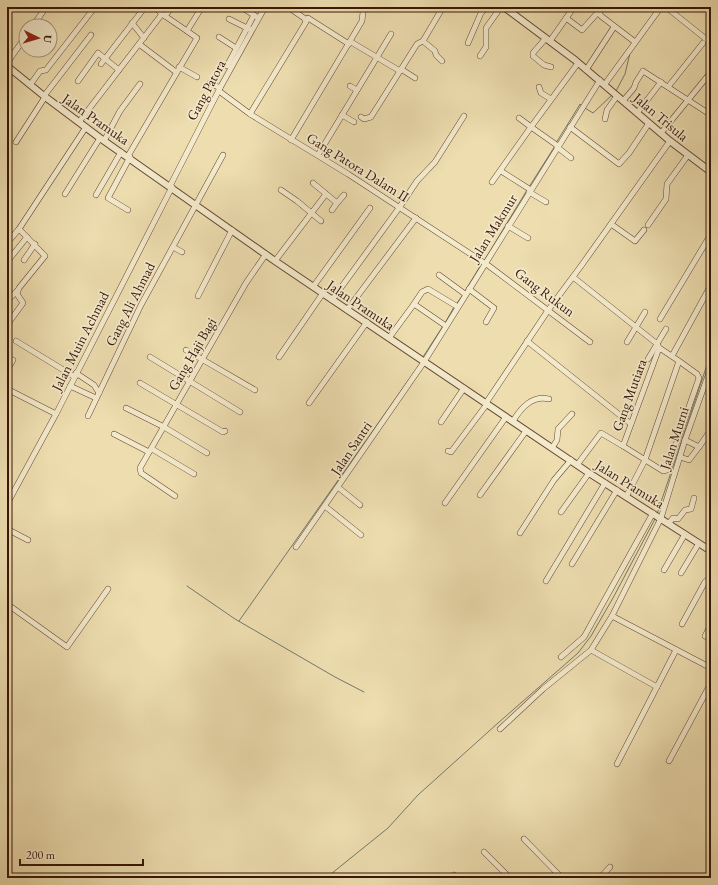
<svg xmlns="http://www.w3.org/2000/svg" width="718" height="885" font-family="'EB Garamond',serif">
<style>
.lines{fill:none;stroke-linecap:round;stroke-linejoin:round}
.stream{stroke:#73796d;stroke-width:1}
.minor-casing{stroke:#654832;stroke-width:6}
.tertiary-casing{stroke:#654832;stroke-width:8}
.minor{stroke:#f3e9cb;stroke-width:5}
.tertiary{stroke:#f3e9cb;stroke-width:6}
.labels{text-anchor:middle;stroke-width:3.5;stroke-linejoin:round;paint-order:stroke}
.street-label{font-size:14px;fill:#381608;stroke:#f3e9cb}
</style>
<rect width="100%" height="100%" fill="#edddaf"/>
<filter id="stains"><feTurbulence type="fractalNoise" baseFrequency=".005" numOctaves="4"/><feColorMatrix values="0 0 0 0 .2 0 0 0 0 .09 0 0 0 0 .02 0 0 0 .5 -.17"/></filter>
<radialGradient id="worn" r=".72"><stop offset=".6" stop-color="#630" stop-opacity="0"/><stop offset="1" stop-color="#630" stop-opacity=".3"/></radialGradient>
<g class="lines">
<g class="stream">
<path d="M616 91 625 74 630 53"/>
<path d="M585 108 593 113 612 95"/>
<path d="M556 143 579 106 580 104 582 106"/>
<path d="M529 187 555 146"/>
<path d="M484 261 527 190"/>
<path d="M465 291 482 263"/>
<path d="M457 303 462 296"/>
<path d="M445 323 454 307"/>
<path d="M423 357 443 326"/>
<path d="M657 514 711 353"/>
<path d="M187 586 235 619 335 677 364 692"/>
<path d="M239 621 410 378"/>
<path d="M326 878 388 828 418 795 498 723 578 653 591 636 613 598 655 519"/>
</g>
<g class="minor-casing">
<g id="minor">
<path d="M241 7 257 17"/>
<path d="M603 7 599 13 601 16 635 42"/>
<path d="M666 7 711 43"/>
<path d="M394 8 395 7"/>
<path d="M162 14 187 31"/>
<path d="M165 16 172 7"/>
<path d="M566 18 582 30 600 10"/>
<path d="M229 19 249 29"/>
<path d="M306 21 308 18 349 44"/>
<path d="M132 23 144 38"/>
<path d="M33 26 46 7"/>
<path d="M219 37 236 48"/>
<path d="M546 38 533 53V56L544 65 551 67"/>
<path d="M423 41 435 51 436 55 442 61"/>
<path d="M550 41 574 7"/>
<path d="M351 42 400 71"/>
<path d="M468 43 481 13 487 7"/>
<path d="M139 44 176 72"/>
<path d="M480 56 486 47V28L501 7"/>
<path d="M7 63 26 36"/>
<path d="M101 64 145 7"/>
<path d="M227 66 254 15"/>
<path d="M179 67 197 77"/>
<path d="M401 69 415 78"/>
<path d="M586 70 614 27"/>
<path d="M78 81 98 53 119 70"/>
<path d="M210 83 220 88"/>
<path d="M605 84 661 7"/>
<path d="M30 85 40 71 46 70 95 7"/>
<path d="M350 86 357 90"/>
<path d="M539 87 541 93 551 99"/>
<path d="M668 87 703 43"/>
<path d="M219 91 250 114 348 174 489 266 590 342"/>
<path d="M44 96 91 35"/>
<path d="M623 101 634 88 636 82 643 71 711 115"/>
<path d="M637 113 661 82"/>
<path d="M250 114 306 22 304 18 288 7"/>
<path d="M342 115 354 122"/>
<path d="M361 117 364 119 371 117 417 44 423 41 443 7"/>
<path d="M519 118 531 127 578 63"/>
<path d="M605 119 607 110 617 96"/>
<path d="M79 122 162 14 155 7"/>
<path d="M570 127 619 164 629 153 649 123"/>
<path d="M661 133 711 72"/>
<path d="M291 140 362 21 363 12 366 7"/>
<path d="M104 141 120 111 140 84"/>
<path d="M16 142 45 97"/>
<path d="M557 147 571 158"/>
<path d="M318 155 391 34"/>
<path d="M128 156 197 38 187 31 202 7"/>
<path d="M501 171 531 190"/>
<path d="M492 182 531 127 558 146"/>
<path d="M313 183 337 203 344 195"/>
<path d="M170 186 220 88 265 7"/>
<path d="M281 190 297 201 321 221"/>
<path d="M529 192 546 202"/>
<path d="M65 194 100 138"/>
<path d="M96 195 121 152"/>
<path d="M128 210 108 198 130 157"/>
<path d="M332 210 337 203"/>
<path d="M611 224 635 241 644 230"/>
<path d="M648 225 666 199 667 184 688 155"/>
<path d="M508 226 528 238"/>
<path d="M7 243 19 229 86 127"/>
<path d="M173 247 182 252"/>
<path d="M24 260 35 244"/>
<path d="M275 261 326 194"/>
<path d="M7 262 27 237"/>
<path d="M439 275 465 294"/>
<path d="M573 277 656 343 660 349"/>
<path d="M313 287 370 208"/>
<path d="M469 289 494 308 486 322"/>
<path d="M198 296 232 230"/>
<path d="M332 300 399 208 417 181 435 162 464 116"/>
<path d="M7 301 18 290"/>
<path d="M414 304 422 292 428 289 458 307"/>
<path d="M347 310 416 218"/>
<path d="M660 319 711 234"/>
<path d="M7 325 23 303 17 294 19 288 45 256 19 229"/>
<path d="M389 338 414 304 446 326"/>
<path d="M16 341 75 377"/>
<path d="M527 341 631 424"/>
<path d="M627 342 645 312"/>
<path d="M186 350 255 390"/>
<path d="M672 356 711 285"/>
<path d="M150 357 240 412"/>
<path d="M279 357 323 293"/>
<path d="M648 359 666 329"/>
<path d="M7 370 13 360"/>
<path d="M76 373 94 385 99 393"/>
<path d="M140 383 223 432 225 431"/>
<path d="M70 386 96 398"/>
<path d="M7 389 56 414"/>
<path d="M309 403 367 322"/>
<path d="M486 403 549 309 581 266 670 141"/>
<path d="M126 408 164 427 207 453"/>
<path d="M88 416 141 305 223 155"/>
<path d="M513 421C521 408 532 395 549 399"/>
<path d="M441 422 464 388"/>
<path d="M114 434 149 452"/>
<path d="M685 440 699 447 708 434"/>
<path d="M552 448 557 440 558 429 572 414"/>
<path d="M152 449 194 474"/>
<path d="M448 451 451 452 487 404"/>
<path d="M680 457 689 460 699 447"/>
<path d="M577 465 601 433 623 446"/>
<path d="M339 488 360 505"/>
<path d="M480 495 526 431"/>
<path d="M175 496 141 473 140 468 246 283 266 254"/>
<path d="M626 497 645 460 679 361 697 374 699 378 667 470 663 471 623 446 658 351 661 349 679 361"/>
<path d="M445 503 506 417"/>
<path d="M7 504 56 414 172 187"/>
<path d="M326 507 361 535"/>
<path d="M561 512 589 473"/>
<path d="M669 523 673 518 678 519 685 510 691 509 694 498"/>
<path d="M7 529 28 540"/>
<path d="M520 533 554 480 571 460"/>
<path d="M296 547 424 362 600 80"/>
<path d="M572 564 617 490"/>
<path d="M664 570 685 534"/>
<path d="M681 573 699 543"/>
<path d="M546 581 605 483"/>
<path d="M7 604 67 647 108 589"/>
<path d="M612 616 711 668"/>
<path d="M682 624 705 582 711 577"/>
<path d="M711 624 705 636 711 639"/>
<path d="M591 650 657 687"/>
<path d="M561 657 584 637 653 513"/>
<path d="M500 729 543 689 591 650 612 616 661 518 685 440 711 367"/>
<path d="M669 761 711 683"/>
<path d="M617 764 676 650"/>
<path d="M524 839 562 878"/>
<path d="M484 852 510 878"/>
<path d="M454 875 457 878"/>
<path d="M551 878 556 873"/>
<path d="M600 878 610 867"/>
</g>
</g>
<g class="tertiary-casing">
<g id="tertiary">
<path d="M504 7 575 60 670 141 711 172"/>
<path d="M7 66 44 96 100 138 275 261 589 473 711 551"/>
</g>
</g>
<use href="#minor" class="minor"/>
<use href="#tertiary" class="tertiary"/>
</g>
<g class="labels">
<g class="street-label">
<text transform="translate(206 90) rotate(-62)" y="5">Gang Patora</text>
<text transform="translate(661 117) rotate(40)" y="5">Jalan Trisula</text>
<text transform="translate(96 119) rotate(35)" y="5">Jalan Pramuka</text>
<text transform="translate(358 167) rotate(32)" y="5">Gang Patora Dalam II</text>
<text transform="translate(493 228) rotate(-58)" y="5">Jalan Makmur</text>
<text transform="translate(545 292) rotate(37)" y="5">Gang Rukun</text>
<text transform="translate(130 304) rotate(-63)" y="5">Gang Ali Ahmad</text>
<text transform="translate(361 305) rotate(34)" y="5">Jalan Pramuka</text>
<text transform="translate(80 341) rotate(-63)" y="5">Jalan Muin Achmad</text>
<text transform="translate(192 354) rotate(-60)" y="5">Gang Haji Bagi</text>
<text transform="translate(629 395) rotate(-70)" y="5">Gang Mutiara</text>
<text transform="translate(674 438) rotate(-72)" y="5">Jalan Murni</text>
<text transform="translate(351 448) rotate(-56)" y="5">Jalan Santri</text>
<text transform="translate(630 484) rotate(32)" y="5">Jalan Pramuka</text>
</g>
</g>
<rect width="718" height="885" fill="none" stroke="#edddaf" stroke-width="24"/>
<rect x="8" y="8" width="702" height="869" fill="none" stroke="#381608" stroke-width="2"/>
<rect x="12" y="12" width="694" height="861" fill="none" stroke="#381608"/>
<g transform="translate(38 38) rotate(95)"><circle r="19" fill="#f3e9cb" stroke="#a8957d"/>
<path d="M0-3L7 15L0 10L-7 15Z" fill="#8f2418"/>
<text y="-6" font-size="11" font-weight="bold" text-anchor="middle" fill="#381608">U</text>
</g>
<path d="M20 859v6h123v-6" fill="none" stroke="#381608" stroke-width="2"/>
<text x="26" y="859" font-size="12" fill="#381608" stroke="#f3e9cb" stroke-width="3" paint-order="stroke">200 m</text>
<rect width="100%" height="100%" filter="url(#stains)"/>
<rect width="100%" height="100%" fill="url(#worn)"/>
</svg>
